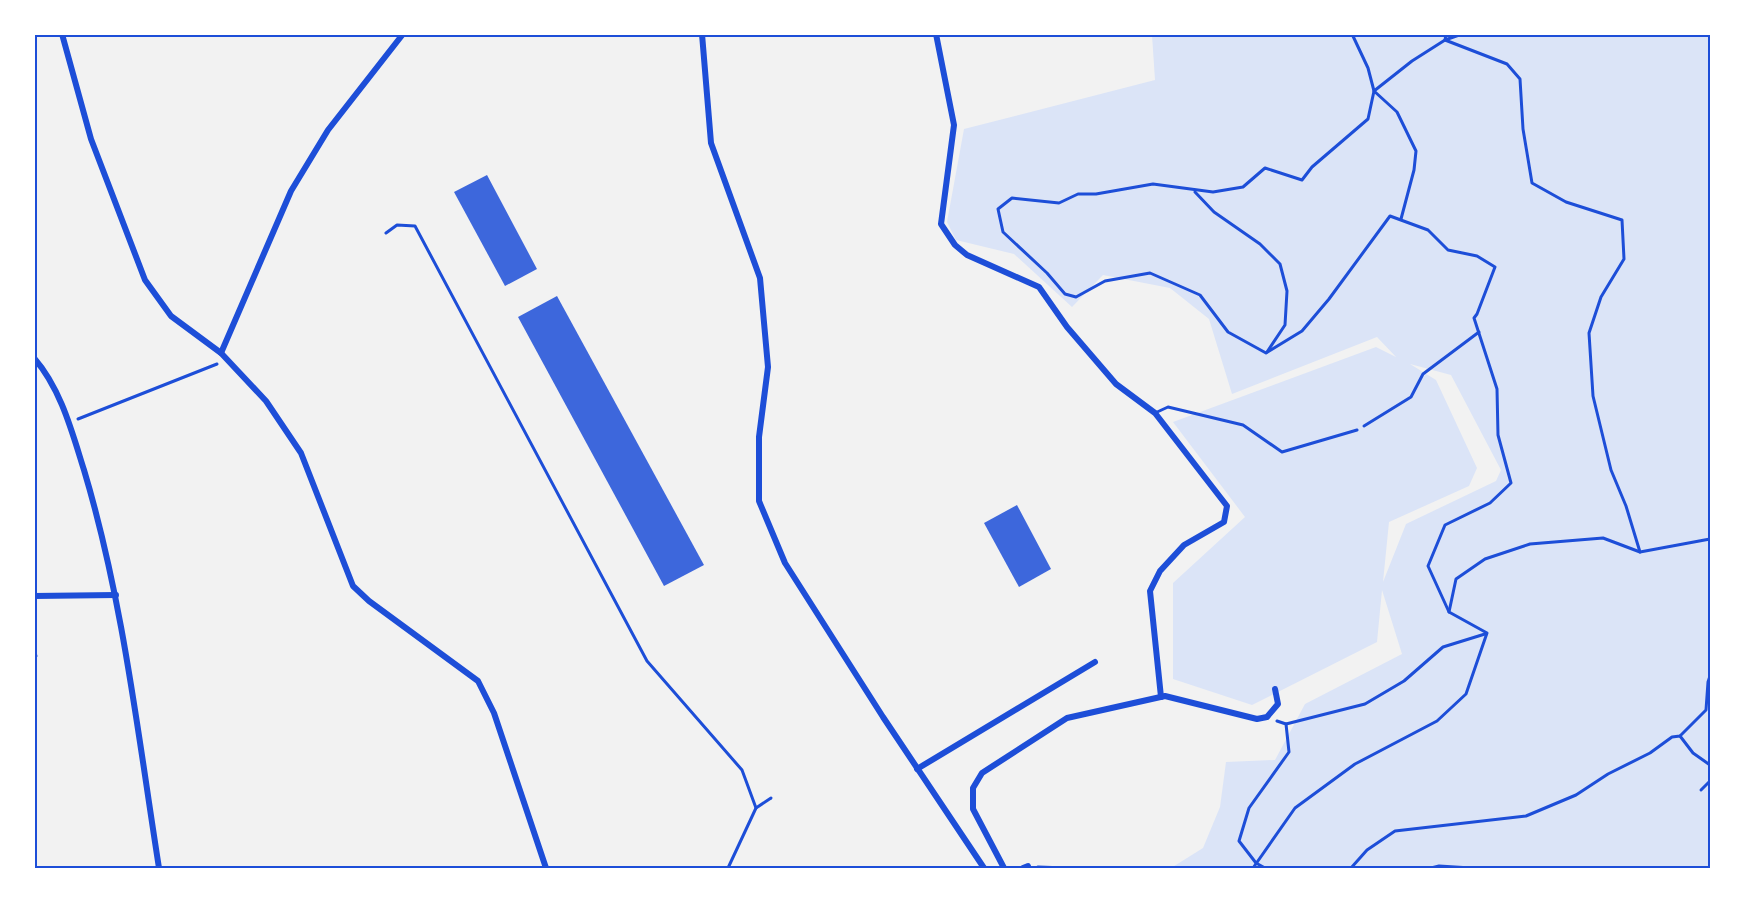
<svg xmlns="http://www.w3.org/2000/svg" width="1745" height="903" font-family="'Space Grotesk',sans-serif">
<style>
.green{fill:#dbe4f7;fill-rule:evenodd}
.building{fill:#3d67dc}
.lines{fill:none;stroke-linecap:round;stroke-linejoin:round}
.path{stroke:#1d4ed8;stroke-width:3}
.service{stroke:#1d4ed8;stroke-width:3}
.minor{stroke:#1d4ed8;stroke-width:6}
.neatline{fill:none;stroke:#1d4ed8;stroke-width:2}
</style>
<rect width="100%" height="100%" fill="#f2f2f2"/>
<path class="green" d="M1152 35H1710V868H1171L1203 848 1220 807 1226 762 1275 760 1305 704 1402 654 1382 590 1377 642 1252 705 1173 679V583L1245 517 1173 422 1376 347 1396 357 1377 337 1232 394 1209 319 1170 288 1103 275 1072 307 1014 254 956 240 947 222 964 129 1155 80ZM1410 364 1451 375 1501 470 1496 481 1406 524 1383 582 1389 522 1469 486 1477 468 1436 380Z"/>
<g class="building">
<path d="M487 175 537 269 505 286 454 192Z"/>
<path d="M557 296 704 565 664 586 518 317Z"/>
<path d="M1017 505 1051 569 1019 587 984 523Z"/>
</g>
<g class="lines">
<g class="path">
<path d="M1352 34 1368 68 1374 91 1397 112 1416 151 1414 170 1401 219"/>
<path d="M1446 34 1445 40 1507 64 1520 79 1523 129 1532 183 1566 202 1622 220 1624 259 1601 297 1589 333 1593 396 1611 470 1626 506 1640 552"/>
<path d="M1195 192 1214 212 1260 244 1280 264 1287 291 1285 325 1267 352"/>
<path d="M78 419 217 364"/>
<path d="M1364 426 1411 397 1423 374 1479 332"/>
<path d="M1449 612 1428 566 1445 525 1490 503 1511 483 1498 435 1497 389 1474 318 1477 314 1495 267 1477 256 1448 250 1428 230 1390 216 1329 299 1302 331 1266 353 1228 332 1200 295 1150 273 1105 281 1076 297 1065 294 1047 273 1003 232 998 209 1012 198 1059 203 1078 194H1096L1153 184 1213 192 1243 187 1265 168 1302 180 1312 167 1368 119 1374 91 1412 61 1445 40 1462 34"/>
<path d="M1286 724 1365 704 1404 681 1443 647 1485 634"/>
<path d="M1680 736 1693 753 1710 765"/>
<path d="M1701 790 1710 781"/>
<path d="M1038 867 1066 868"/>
<path d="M1253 868 1295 808 1355 764 1437 721 1466 694 1487 633 1449 612 1456 579 1485 559 1530 544 1603 538 1640 552 1710 539"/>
<path d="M1265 868 1256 863 1239 841 1249 808 1289 752 1286 724 1277 721"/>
<path d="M1351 868 1367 850 1395 831 1526 816 1576 795 1608 774 1650 753 1672 737 1680 736 1706 710 1708 682 1710 676"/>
<path d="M1431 868 1439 866 1471 868"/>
</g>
<g class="service">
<path d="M386 233 397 225 415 226 647 661 742 770 756 808 728 868"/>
<path d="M1155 413 1168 407 1243 425 1282 452 1357 430"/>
<path d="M34 650 36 656"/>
<path d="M756 808 771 798"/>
</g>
<g class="minor">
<path d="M62 34 91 139 145 280 171 316 221 353 266 401 301 453 353 586 369 601 478 681 494 713 546 868"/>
<path d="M569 34H572"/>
<path d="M702 34 711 143 760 278 768 367 759 437V501L785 563 883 717 984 868"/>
<path d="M936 34 954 125 941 224 955 245 967 255 1039 287 1067 327 1116 384 1155 413 1227 506 1224 522 1184 545 1160 571 1150 591 1161 697"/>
<path d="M221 353 291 191 328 130 403 34"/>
<path d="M34 358C61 389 72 432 84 470 123 600 138 735 159 868"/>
<path d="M34 596 116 595"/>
<path d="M917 769 1095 662"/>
<path d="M1004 868 973 809V788L982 773 1067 718 1165 696 1257 719 1267 717 1278 704 1275 689"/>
<path d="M1023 868 1028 866"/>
</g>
</g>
<rect width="1745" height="903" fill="none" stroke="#ffffff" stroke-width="72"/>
<rect x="36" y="36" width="1673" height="831" class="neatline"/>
</svg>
